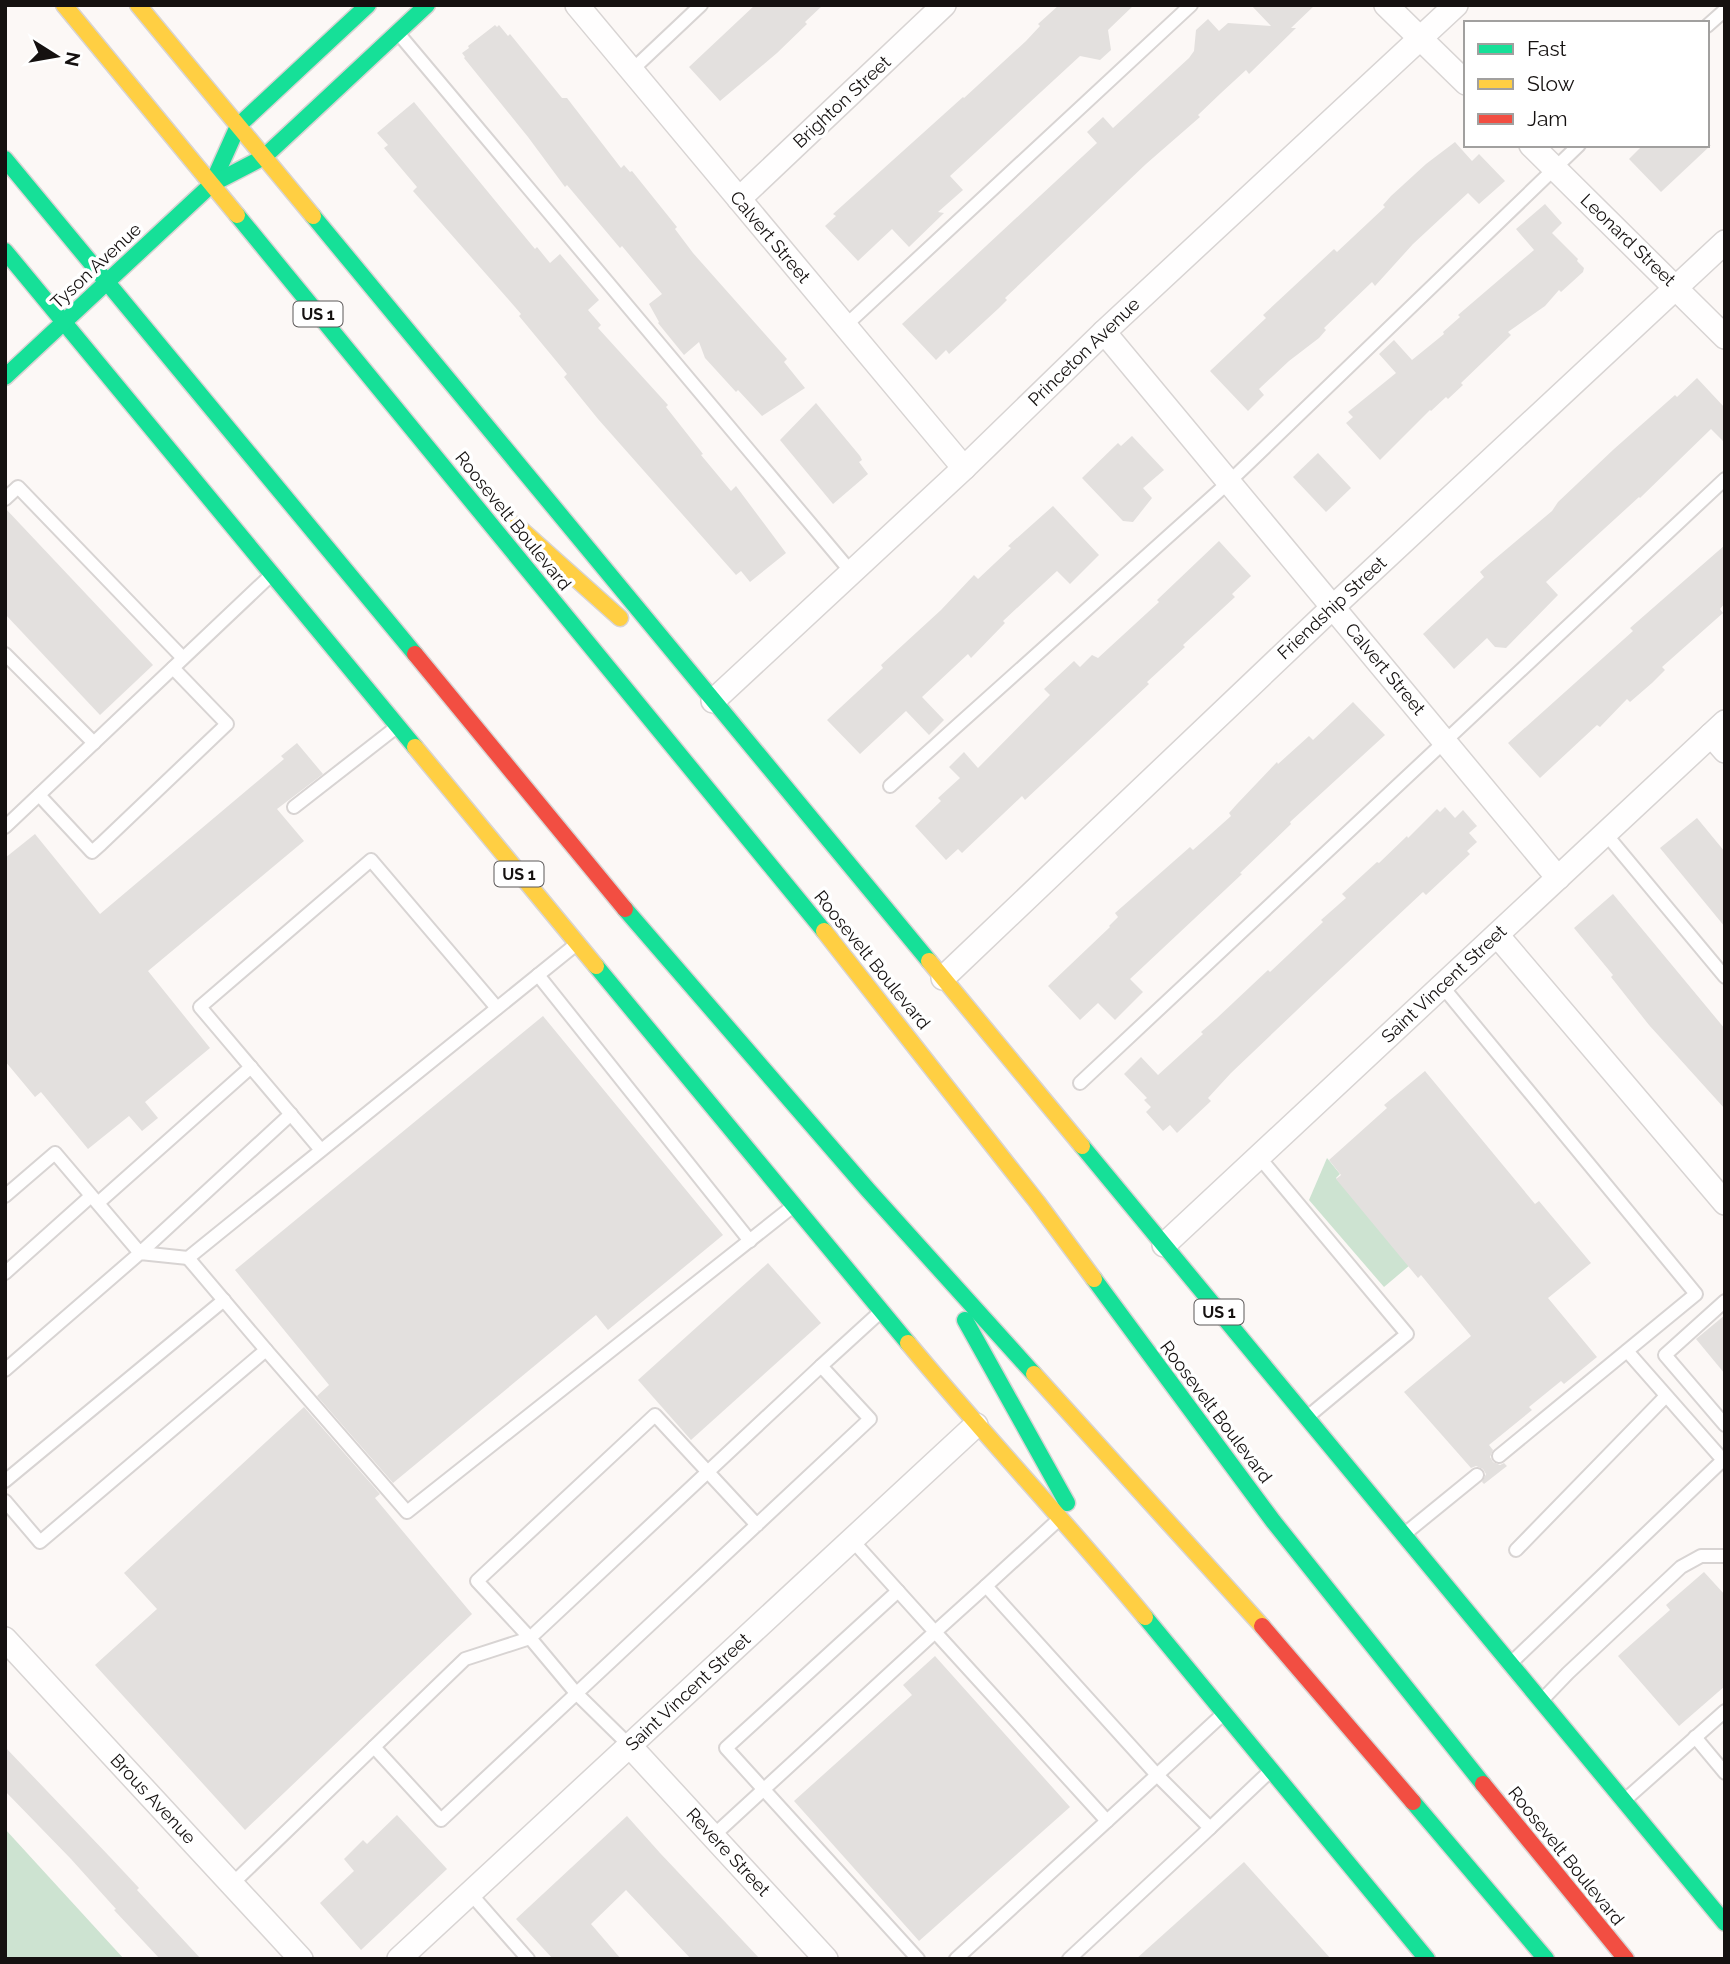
<svg xmlns="http://www.w3.org/2000/svg" width="1730" height="1964" font-family="Raleway,sans-serif">
<style>
.green{fill:#cde3d1}
.building{fill:#e3e0de}
.lines{fill:none;stroke-linecap:round;stroke-linejoin:round}
.lane-casing{stroke:#d8d4d3;stroke-width:16}
.street-casing{stroke:#d8d4d3;stroke-width:26}
.fast-casing{stroke:#d8d4d3;stroke-width:19}
.slow-casing{stroke:#d8d4d3;stroke-width:19}
.jam-casing{stroke:#d8d4d3;stroke-width:19}
.lane{stroke:#fffefe;stroke-width:12}
.street{stroke:#fffefe;stroke-width:23}
.fast{stroke:#16e098;stroke-width:16}
.slow{stroke:#ffcf43;stroke-width:16}
.jam{stroke:#f24e42;stroke-width:16}
.labels{text-anchor:middle;stroke-width:7;stroke-linejoin:round;paint-order:stroke}
.shield{fill:#fff;stroke:#5b5858;stroke-width:2}
.shield-label{font-size:16px;font-weight:bold;fill:#151110}
.street-label{font-size:18px;fill:#151110;stroke:#fff}
</style>
<rect width="100%" height="100%" fill="#fcf8f6"/>
<g class="green">
<path d="M1327 1158 1340 1174 1336 1178 1410 1265 1384 1287 1309 1200Z"/>
<path d="M5 1829 124 1959H5Z"/>
</g>
<g class="building">
<path d="M755 5H823L805 22 807 24 777 53 720 101 689 67Z"/>
<path d="M1059 5H1134L1108 30 1111 50 1100 60 1080 56 950 176 963 190 938 212 944 213 909 247 892 229 858 261 825 226 836 216 833 214 963 97 964 98 1026 41 1040 26 1038 24Z"/>
<path d="M1251 5H1315L1291 28H1296L1249 74 1246 70 1221 93 1198 115 1200 117 1146 164 1005 298 1007 300 999 308 949 354 946 350 936 360 902 324 1097 143 1087 132 1103 117 1113 128 1189 58 1194 51 1196 30 1208 19 1219 31 1228 23 1271 26Z"/>
<path d="M495 25 497 27 499 25 508 36 510 34 562 98H567L621 168 624 165 630 172 632 171 677 227 675 229 693 253 787 359 784 362 805 388 762 416 738 390 736 392 705 358 699 342 684 355 658 323 659 322 649 304 662 294 622 246 620 248 567 185 565 187 528 137 464 58 465 57 462 53 469 48 468 46Z"/>
<path d="M414 102 535 249 537 247 550 263 560 254 599 300 588 310 601 325 598 328 668 405 666 407 703 454 701 455 731 491 736 486 786 553 750 582 741 571 736 575 598 419 564 377 567 374 519 316 521 314 515 307 413 191 417 187 384 148 388 145 377 133Z"/>
<path d="M1455 142 1472 161 1479 154 1505 181 1479 204 1468 193 1413 244 1375 286 1372 282 1324 328 1326 330 1319 338 1289 361 1259 389 1264 395 1248 411 1210 371 1266 318 1263 315 1334 249 1337 252 1385 207 1383 205 1391 196 1426 164Z"/>
<path d="M1643 145H1711L1661 192 1629 159Z"/>
<path d="M1545 204 1562 223 1552 233 1578 259 1577 261 1584 268 1583 272 1561 292 1559 290 1545 306 1508 332 1511 335 1461 383 1463 385 1448 399 1446 397 1431 411 1430 410 1380 460 1346 423 1353 417 1348 412 1396 373 1379 354 1394 340 1412 360 1444 334 1443 332 1460 317 1458 315 1534 250 1516 229Z"/>
<path d="M1697 378 1725 408V443L1711 429 1640 498 1639 497 1546 582 1558 595 1506 648 1495 647 1487 638 1454 669 1423 634 1484 577 1480 572 1489 564 1552 511 1558 502 1614 449 1675 395 1677 397Z"/>
<path d="M816 403 860 456 862 460 859 462 868 474 833 504 780 440Z"/>
<path d="M1132 436 1164 470 1143 488 1152 498 1133 522 1123 521 1082 478 1118 443 1121 446Z"/>
<path d="M1318 453 1351 488 1326 512 1293 477Z"/>
<path d="M1053 506 1099 555 1070 584 1057 571 1003 621 1005 623 971 658 968 654 922 697 944 720 929 735 906 711 860 754 827 720 883 668 881 665 941 610 974 575 978 579 1011 548 1008 546Z"/>
<path d="M5 508 153 665 100 715 5 614Z"/>
<path d="M1219 541 1251 576 1232 594 1235 597 1183 645 1185 647 1147 682 1149 684 1025 800 1022 796 962 853 958 849 946 860 915 826 941 801 938 798 960 778 949 767 964 752 978 768 1050 695 1044 689 1074 661 1080 667 1092 655 1098 658 1159 602 1157 600Z"/>
<path d="M1725 545V603L1720 609 1723 613 1662 667 1665 670 1652 683 1630 702 1627 699 1600 727 1597 725 1540 778 1508 743 1633 631 1630 628Z"/>
<path d="M1353 702 1385 735 1290 822 1291 824 1240 873 1242 874 1130 979 1143 992 1115 1020 1098 1003 1080 1020 1048 986 1110 927 1109 926 1118 917 1115 913 1123 906 1190 847 1193 850 1231 816 1229 813 1237 804 1277 762 1278 764 1309 736 1313 740Z"/>
<path d="M297 743 323 774 277 809 304 841 148 971 210 1048 145 1102 158 1118 142 1131 129 1116 88 1149 41 1092 35 1097 5 1061V858L35 834 100 914 284 759 281 756Z"/>
<path d="M1445 807 1455 818 1463 810 1477 826 1469 833 1477 842 1467 851 1470 854 1426 895 1423 892 1316 992 1231 1073 1208 1098 1211 1101 1177 1133 1170 1125 1163 1131 1146 1112 1151 1107 1144 1100 1147 1098 1124 1074 1141 1057 1158 1075 1203 1034 1201 1032 1217 1018 1268 970 1270 972 1323 922 1321 920 1346 898 1342 894 1377 862 1379 863 1407 836 1408 838 1437 809 1440 812Z"/>
<path d="M1697 818 1725 852V927L1660 848Z"/>
<path d="M1613 894 1725 1029V1109L1649 1025 1611 977 1613 975 1574 928Z"/>
<path d="M543 1016 723 1235 608 1330 596 1315 393 1483 317 1396 329 1385 235 1270Z"/>
<path d="M1425 1071 1535 1204 1539 1201 1591 1263 1548 1298 1597 1357 1564 1384 1561 1381 1529 1407 1532 1410 1489 1445 1493 1450 1490 1457 1493 1462 1500 1465 1504 1463 1507 1466 1484 1484 1482 1482 1486 1474 1483 1469 1476 1466 1471 1468 1404 1392 1471 1336 1421 1275 1418 1278 1336 1179 1341 1175 1329 1160 1387 1108 1384 1105Z"/>
<path d="M768 1263 821 1323 691 1440 638 1380Z"/>
<path d="M1725 1315V1374L1696 1339Z"/>
<path d="M304 1407 380 1494 375 1498 472 1614 245 1830 95 1665 157 1609 124 1573Z"/>
<path d="M1704 1572 1725 1595V1686L1679 1726 1618 1656 1670 1610 1666 1605Z"/>
<path d="M935 1656 1070 1807 919 1941 794 1801 912 1695 903 1685Z"/>
<path d="M5 1747 109 1856 139 1888 137 1890 201 1959H160L114 1910 116 1909 71 1859 5 1791Z"/>
<path d="M397 1815 447 1869 361 1950 320 1903 354 1871 344 1859 363 1840 367 1844Z"/>
<path d="M627 1816 660 1853 760 1959H691L626 1890 591 1924 621 1959H553L516 1919Z"/>
<path d="M1244 1862 1331 1959H1136Z"/>
</g>
<g class="lines">
<g class="lane-casing">
<g id="lane">
<path d="M1707 26 1725 10"/>
<path d="M398 33 852 573"/>
<path d="M631 71 701 5"/>
<path d="M845 326 1191 5"/>
<path d="M5 499 18 487 183 658"/>
<path d="M5 654 94 743"/>
<path d="M890 786 1230 481 1579 145"/>
<path d="M39 795 92 852 101 844 227 724 173 668"/>
<path d="M294 807 394 729"/>
<path d="M5 827 268 578"/>
<path d="M1605 833 1725 977"/>
<path d="M538 975 750 1241"/>
<path d="M1442 986 1696 1294 1499 1456"/>
<path d="M1080 1083 1725 479"/>
<path d="M321 1150 200 1007 371 860 497 1008"/>
<path d="M1259 1157 1407 1334 1311 1414"/>
<path d="M5 1196 55 1153 140 1253 291 1114"/>
<path d="M98 1203 251 1067"/>
<path d="M5 1273 91 1196"/>
<path d="M1725 1301 1665 1355 1725 1425"/>
<path d="M266 1350 407 1512 792 1207"/>
<path d="M821 1366 878 1314"/>
<path d="M5 1370 140 1253 188 1258 574 946"/>
<path d="M5 1481 224 1300"/>
<path d="M5 1501 40 1542 266 1350 188 1258"/>
<path d="M1057 1521 986 1586 1157 1775 1222 1715"/>
<path d="M1407 1532 1477 1475"/>
<path d="M1516 1550 1666 1396"/>
<path d="M986 1586 935 1632 1107 1821 1157 1775 1210 1828 1069 1959"/>
<path d="M898 1591 726 1748 918 1959"/>
<path d="M1513 1661 1723 1460 1627 1351"/>
<path d="M1543 1699 1568 1673 1681 1567 1701 1556H1725"/>
<path d="M1695 1737 1725 1773"/>
<path d="M374 1747 441 1820C584 1686 727 1553 870 1419L821 1366 530 1638 477 1581 655 1415 757 1525"/>
<path d="M1626 1799 1725 1711"/>
<path d="M1210 1828 1268 1773"/>
<path d="M713 1836 935 1632 852 1540"/>
<path d="M232 1884 465 1659 530 1638 576 1693 629 1745"/>
<path d="M470 1893 528 1959"/>
<path d="M956 1959 1107 1821"/>
</g>
</g>
<g class="street-casing">
<g id="street">
<path d="M577 5 964 468"/>
<path d="M1386 5 1466 83"/>
<path d="M1531 145 1725 337"/>
<path d="M739 199 944 5"/>
<path d="M1104 332 1558 878"/>
<path d="M713 701 964 468 1104 332 1456 5"/>
<path d="M1711 735 1725 751"/>
<path d="M1497 935 1725 1203"/>
<path d="M943 978 1333 607 1725 242"/>
<path d="M1164 1245 1725 722"/>
<path d="M5 1639 301 1959"/>
<path d="M629 1745 826 1959"/>
<path d="M399 1959 976 1425"/>
</g>
</g>
<g class="fast-casing">
<g id="fast">
<path d="M5 159 415 654"/>
<path d="M212 184 238 126 368 5"/>
<path d="M237 215 824 931"/>
<path d="M313 216 929 961"/>
<path d="M5 251 415 747"/>
<path d="M5 377 212 184 264 157 427 5"/>
<path d="M625 909 868 1190 1034 1374"/>
<path d="M596 966 908 1343"/>
<path d="M1082 1146 1725 1923"/>
<path d="M1094 1279 1273 1521 1483 1784"/>
<path d="M965 1320 1067 1503"/>
<path d="M1145 1617 1427 1959"/>
<path d="M1413 1802 1546 1959"/>
</g>
</g>
<g class="slow-casing">
<g id="slow">
<path d="M64 5 237 215"/>
<path d="M138 5 313 216"/>
<path d="M516 525 620 618"/>
<path d="M415 747 596 966"/>
<path d="M824 931 1037 1202 1094 1279"/>
<path d="M929 961 1082 1146"/>
<path d="M908 1343C985 1436 1068 1524 1145 1617"/>
<path d="M1034 1374 1262 1626"/>
</g>
</g>
<g class="jam-casing">
<g id="jam">
<path d="M415 654 625 909"/>
<path d="M1262 1626 1413 1802"/>
<path d="M1483 1784 1626 1959"/>
</g>
</g>
<use href="#lane" class="lane"/>
<use href="#street" class="street"/>
<use href="#fast" class="fast"/>
<use href="#slow" class="slow"/>
<use href="#jam" class="jam"/>
</g>
<g class="labels">
<g class="shield">
<rect x="293.5" y="301.5" width="49" height="25" rx="5"/>
<rect x="494.5" y="861.5" width="49" height="25" rx="5"/>
<rect x="1194.5" y="1299.5" width="49" height="25" rx="5"/>
</g>
<g class="shield-label">
<text x="318" y="320">US 1</text>
<text x="519" y="880">US 1</text>
<text x="1219" y="1318">US 1</text>
</g>
<g class="street-label">
<text transform="translate(842 102) rotate(-43)" y="6">Brighton Street</text>
<text transform="translate(770 237) rotate(50)" y="6">Calvert Street</text>
<text transform="translate(1628 240) rotate(44)" y="6">Leonard Street</text>
<text transform="translate(96 266) rotate(-43)" y="6">Tyson Avenue</text>
<text transform="translate(1084 352) rotate(-44)" y="6">Princeton Avenue</text>
<text transform="translate(513 521) rotate(51)" y="6">Roosevelt Boulevard</text>
<text transform="translate(1332 608) rotate(-43)" y="6">Friendship Street</text>
<text transform="translate(1385 669) rotate(50)" y="6">Calvert Street</text>
<text transform="translate(872 960) rotate(51)" y="6">Roosevelt Boulevard</text>
<text transform="translate(1444 984) rotate(-43)" y="6">Saint Vincent Street</text>
<text transform="translate(1216 1412) rotate(53)" y="6">Roosevelt Boulevard</text>
<text transform="translate(688 1692) rotate(-43)" y="6">Saint Vincent Street</text>
<text transform="translate(153 1799) rotate(47)" y="6">Brous Avenue</text>
<text transform="translate(728 1852) rotate(47)" y="6">Revere Street</text>
<text transform="translate(1566 1856) rotate(51)" y="6">Roosevelt Boulevard</text>
</g>
</g>
<rect width="1730" height="1964" fill="none" stroke="#151110" stroke-width="14"/>
<rect x="1464" y="21" width="245" height="126" fill="#ffffff" stroke="#a1a09f" stroke-width="2"/>
<rect x="1478" y="44" width="35" height="10" fill="#16e098" stroke="#a1a09f" stroke-width="2"/>
<text x="1527" y="56" font-size="21" fill="#151110">Fast</text>
<rect x="1478" y="79" width="35" height="10" fill="#ffcf43" stroke="#a1a09f" stroke-width="2"/>
<text x="1527" y="91" font-size="21" fill="#151110">Slow</text>
<rect x="1478" y="114" width="35" height="10" fill="#f24e42" stroke="#a1a09f" stroke-width="2"/>
<text x="1527" y="126" font-size="21" fill="#151110">Jam</text>
<g transform="translate(56 56) rotate(101)" stroke="#ffffff" stroke-width="5" paint-order="stroke">
<path d="M0-5L12 26L0 18L-12 26Z" fill="#151110"/>
<text y="-10" font-size="19" font-weight="bold" text-anchor="middle" fill="#151110">N</text>
</g>
</svg>
